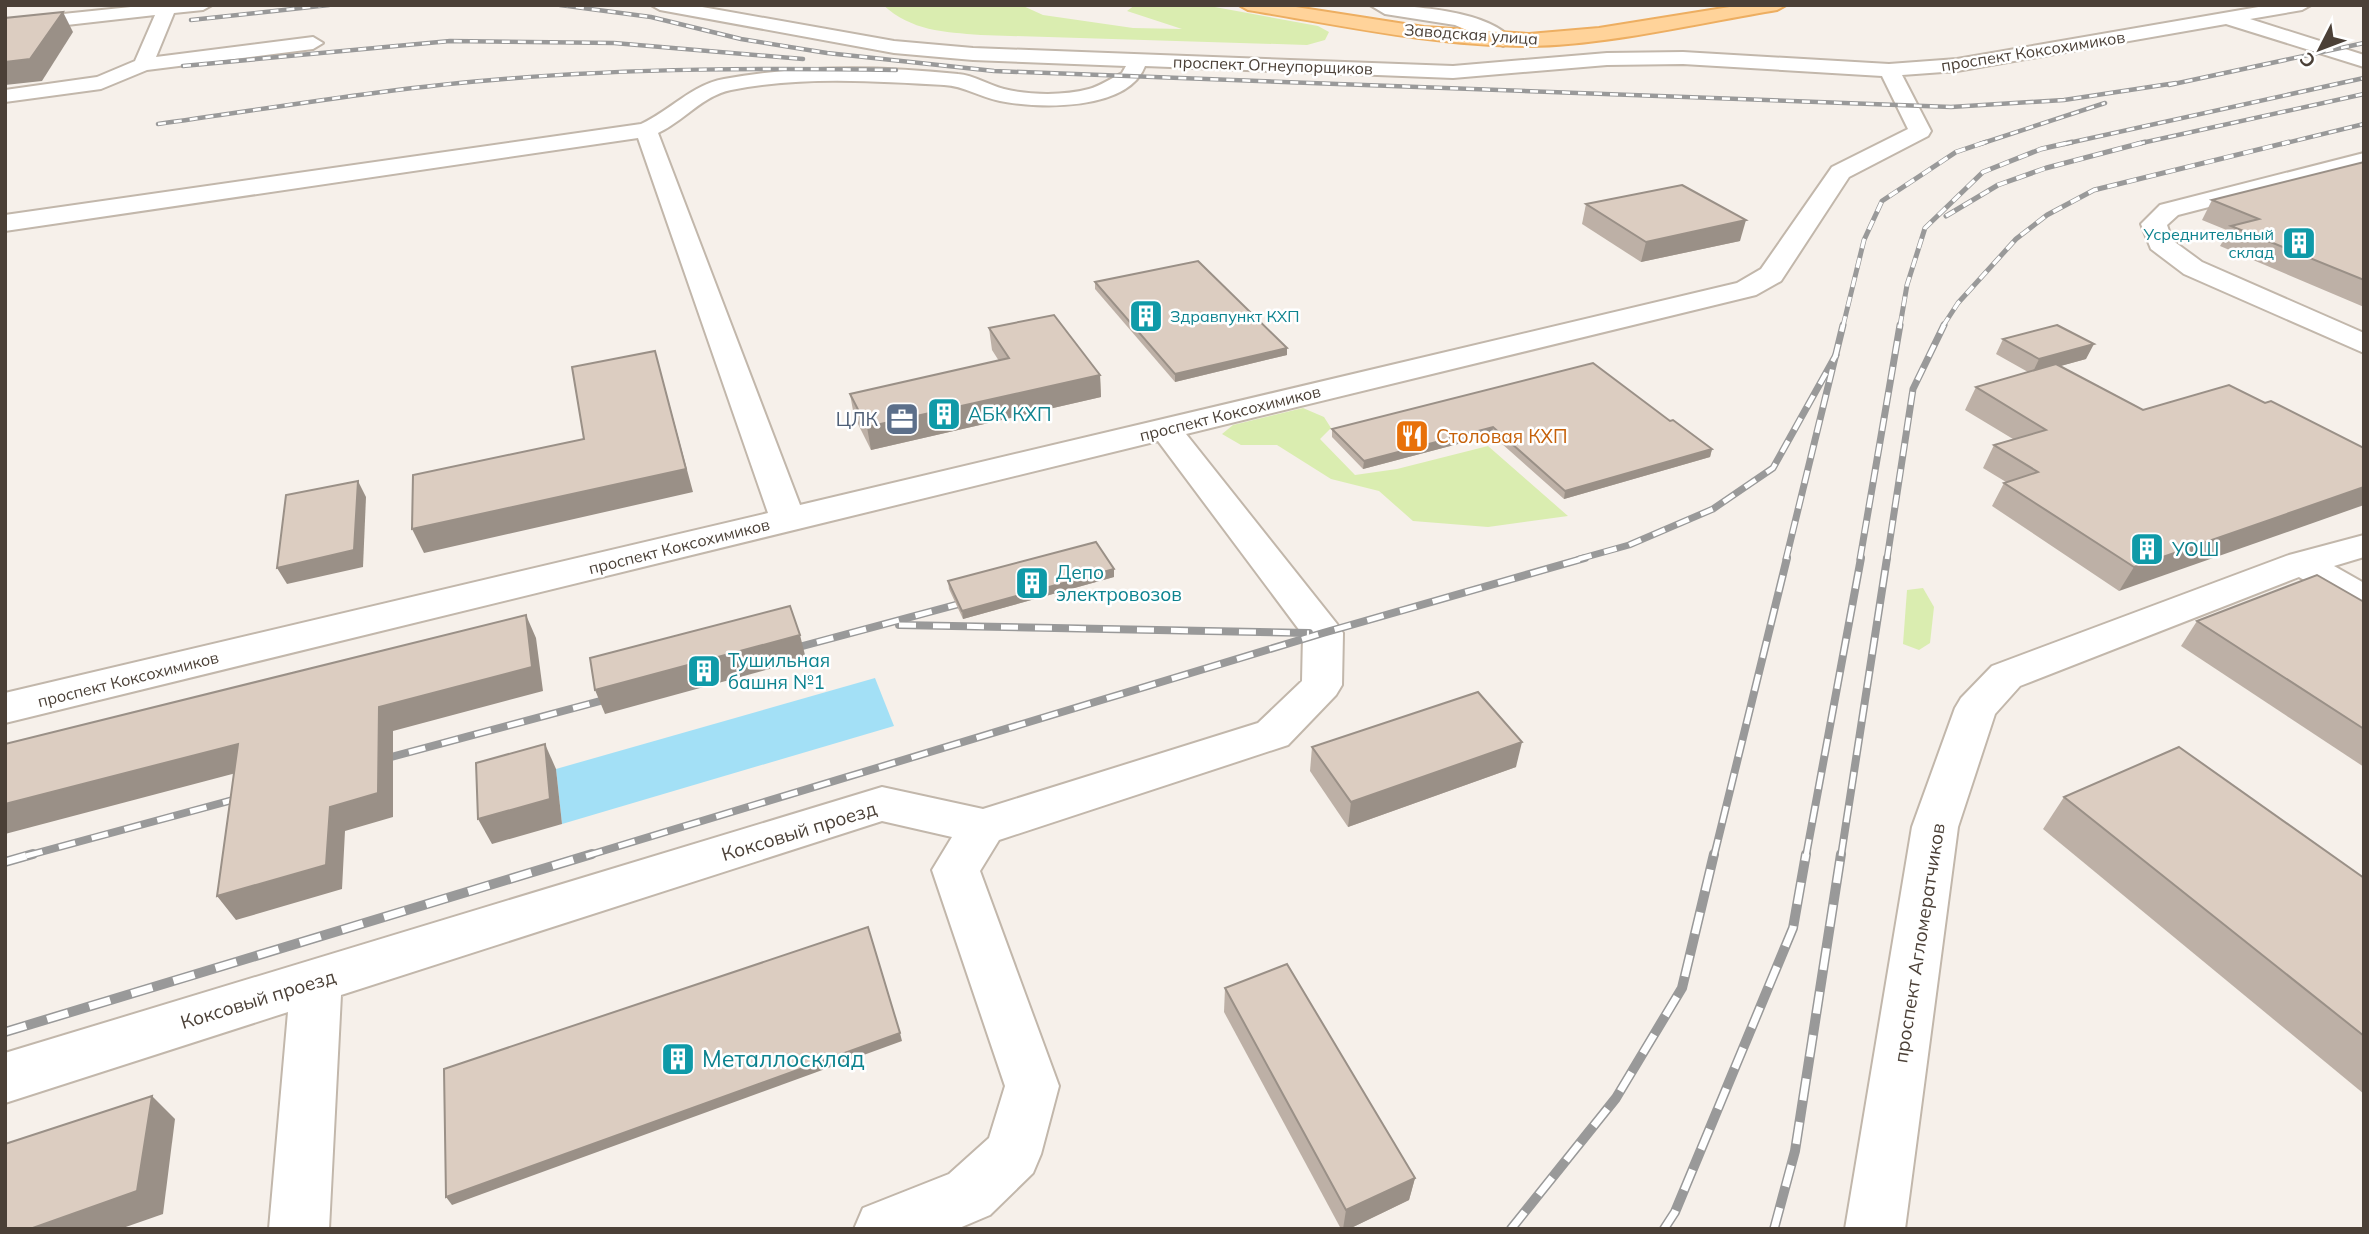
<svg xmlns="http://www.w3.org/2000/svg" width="2369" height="1234" font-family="Mulish,sans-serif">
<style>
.green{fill:#daedb0}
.water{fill:#a3e0f6}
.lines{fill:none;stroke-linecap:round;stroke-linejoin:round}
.minor-casing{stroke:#c2b7ab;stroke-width:4}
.major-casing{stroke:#edae61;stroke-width:4}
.minor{fill:#fff;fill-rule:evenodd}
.major{fill:#ffd39a;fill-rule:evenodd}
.rail-far4-casing{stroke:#999;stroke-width:4.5}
.rail-far3-casing{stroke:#999;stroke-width:5}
.rail-far2-casing{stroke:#999;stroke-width:7}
.rail-far1-casing{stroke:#999;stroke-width:8}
.rail-casing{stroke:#999;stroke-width:10}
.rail-far4{stroke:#fff;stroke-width:2.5;stroke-dasharray:8;stroke-linecap:butt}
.rail-far3{stroke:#fff;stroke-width:3.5;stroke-dasharray:10;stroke-linecap:butt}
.rail-far2{stroke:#fff;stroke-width:4.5;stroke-dasharray:13;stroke-linecap:butt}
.rail-far1{stroke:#fff;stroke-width:5;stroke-dasharray:17;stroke-linecap:butt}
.rail{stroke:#fff;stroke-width:7;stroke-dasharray:22;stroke-linecap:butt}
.wall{fill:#bdb0a6}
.shaded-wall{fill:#9a9087}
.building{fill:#dccdc1;stroke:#9a9087;stroke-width:2}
.labels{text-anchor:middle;stroke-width:5;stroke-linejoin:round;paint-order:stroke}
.far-street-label{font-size:16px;fill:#4b4037;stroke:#fff}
.far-culture-label{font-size:16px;fill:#0d838f;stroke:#fff;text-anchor:end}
.culture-label{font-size:19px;fill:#0d838f;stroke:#fff;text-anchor:start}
.service-label{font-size:19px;fill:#4e5e75;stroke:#fff;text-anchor:end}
.food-label{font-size:19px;fill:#c56008;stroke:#fff;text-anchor:start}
.street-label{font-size:19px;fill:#4b4037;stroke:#fff}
.near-culture-label{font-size:23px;fill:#0d838f;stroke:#fff;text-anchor:start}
</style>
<rect width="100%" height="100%" fill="#f6f0ea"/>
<g class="green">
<path d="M883 5H1021L1043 15 1133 28 1182 29 1127 11 1135 5H1204L1318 26 1329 32 1325 40 1307 45 981 35C943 32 912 31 883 5Z"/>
<path d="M1303 408 1324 417 1331 428 1320 439 1355 475 1397 469 1488 446 1568 516 1488 527 1413 521 1379 491 1331 479 1277 445H1241L1222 434 1233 425Z"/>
<path d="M1923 588 1934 607 1930 643 1919 650 1903 644 1907 590Z"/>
</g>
<path class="water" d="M875 678 894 726 562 824 556 769Z"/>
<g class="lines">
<g class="minor-casing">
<g id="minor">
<path d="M150 5H212L203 10 174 13 156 57 313 37 323 43 313 49 147 70 101 89 5 102V90L97 77 135 61 155 15 5 32V20Z"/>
<path d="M651 5H691L894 41 973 48 1453 66 1607 53 1683 52 1889 64 1957 59 2270 5H2311L2302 10 2250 19 2364 55V67L2226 24 1957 71 1902 75 1931 131 1928 136 1849 177 1781 281 1756 295 1186 434 1337 624 1343 633 1342 685 1336 695 1288 745 999 840 980 871 1059 1086 1041 1154 1033 1173 990 1215 957 1229H854L863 1208 949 1174 989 1138 1005 1086 932 870 952 837 882 821 341 995 329 1229H269L288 1012 5 1103V1053L882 787 983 809 1258 723 1302 681 1303 635 1158 441 5 723V693L768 513 638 138 5 231V215L641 124C670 111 691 85 724 79 800 65 882 66 958 74 974 75 988 85 1004 89 1029 95 1063 96 1089 89 1100 86 1112 78 1122 73L1126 66 973 60 894 53 660 10ZM1683 64 1882 76 1908 129 1832 167 1761 269 1737 283 800 505 658 133C684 121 702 96 731 90 800 76 874 81 944 85 964 86 980 97 1000 101 1039 109 1128 111 1145 66L1453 78 1607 65Z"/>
<path d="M1370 5C1406 5 1490 10 1512 40L1503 46 1455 25 1385 14Z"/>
<path d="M2364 153V167L2178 215 2167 225 2172 240 2202 262 2364 333V353L2184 274 2151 249 2141 224 2160 205Z"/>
<path d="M2364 535V557L2334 566 2364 583V611L2351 608 2299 577 2020 686 1995 714 1958 827 1905 1229H1845L1912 827 1955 708 1961 698 1992 666 2289 555Z"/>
</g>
</g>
<g class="major-casing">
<path id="major" d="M1239 5H1283L1424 27 1529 34 1599 28 1742 5H1786L1777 10C1698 23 1608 45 1529 46 1435 46 1340 25 1248 10Z"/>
</g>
<use href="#minor" class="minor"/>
<use href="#major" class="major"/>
<g class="rail-far4-casing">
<g id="rail-far4">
<path d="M560 5 651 17 741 39 827 53 994 71 1951 107 2064 100 2176 83"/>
<path d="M191 20 329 5"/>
<path d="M183 66 450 41 614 43 803 59"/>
<path d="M2169 85 2364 43"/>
<path d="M158 124C273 108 388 88 504 79 635 68 765 68 896 70"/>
<path d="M1980 144 2105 103"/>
<path d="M2064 144 2364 78"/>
<path d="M2137 144 2364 94"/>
<path d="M2282 144 2364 124"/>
</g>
</g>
<g class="rail-far3-casing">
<g id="rail-far3">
<path d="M1946 216 1998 185 2046 168 2145 142"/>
<path d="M1843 326 1864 240 1882 201 1956 152 1986 142"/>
<path d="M1900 326 1907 285 1925 228 1983 172 2041 149 2072 142"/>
<path d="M1943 326 1958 303 2016 239 2047 215 2094 190 2289 142"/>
</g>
</g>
<g class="rail-far2-casing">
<g id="rail-far2">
<path d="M1579 559 1629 545 1713 509 1773 468 1836 355"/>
<path d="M1786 559 1843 325"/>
<path d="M1860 559 1900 325"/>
<path d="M1887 559 1913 389 1944 325"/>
</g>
</g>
<g class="rail-far1-casing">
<g id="rail-far1">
<path d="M899 625 1309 633"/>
<path d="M784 651 974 600"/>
<path d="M376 761 619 696"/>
<path d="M26 856 251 795"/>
<path d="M586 856 1323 633 1585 558"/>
<path d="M1714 856 1787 558"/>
<path d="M1806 856 1861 558"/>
<path d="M1841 856 1887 558"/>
</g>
</g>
<g class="rail-casing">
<g id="rail">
<path d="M5 862 33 854"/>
<path d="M5 1032 592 854"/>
<path d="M1511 1229 1616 1098 1682 988 1714 854"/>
<path d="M1664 1229 1675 1212 1793 928 1806 854"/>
<path d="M1774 1229 1795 1151 1841 854"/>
</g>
</g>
<use href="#rail-far4" class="rail-far4"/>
<use href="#rail-far3" class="rail-far3"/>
<use href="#rail-far2" class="rail-far2"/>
<use href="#rail-far1" class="rail-far1"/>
<use href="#rail" class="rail"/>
</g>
<g class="wall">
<path d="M2364 162V307L2220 246 2229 231 2202 220 2212 200Z"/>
<path d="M1586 204 1740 241 1641 262 1582 224Z"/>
<path d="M1095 282 1287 355 1175 382 1095 289Z"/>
<path d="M989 328 1100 375 1101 397 871 450 854 416 850 394 999 361 992 350Z"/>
<path d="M2003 339 2086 359 2060 366 2143 410 2265 403 2119 591 1992 506 2004 483 2006 482 1983 468 1994 445 2013 439 1965 410 1976 387 2028 372 1996 354Z"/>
<path d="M1670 421 1712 449 1710 457 1564 499 1492 435 1363 469 1332 437V429Z"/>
<path d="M1114 577 963 619 949 589 948 581Z"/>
<path d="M2364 602V767L2181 646 2197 621Z"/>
<path d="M1312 747 1516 767 1348 827 1310 771Z"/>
<path d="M2064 797 2364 878V1094L2043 829Z"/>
<path d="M1225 988 1415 1178 1409 1200 1349 1229H1341L1224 1012Z"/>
</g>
<g class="shaded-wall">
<path d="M63 12 73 32 42 81 5 85V62Z"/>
<path d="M1746 220 1740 241 1641 262 1646 242Z"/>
<path d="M2094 344 2086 359 2032 374 2039 359Z"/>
<path d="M1287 348V355L1175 382V374Z"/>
<path d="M655 351 693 492 424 553 412 529 686 469Z"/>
<path d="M1100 375 1101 397 871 450 867 427Z"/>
<path d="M1493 427 1492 435 1363 469 1364 461Z"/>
<path d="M1712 449 1710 457 1564 499 1565 491Z"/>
<path d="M358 481 366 497 363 567 287 584 277 568Z"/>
<path d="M2364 487V505L2119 591 2134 567Z"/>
<path d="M1114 569V577L963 619 962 611Z"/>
<path d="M526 615 536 638 543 691 393 731V817L345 831 342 889 236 920 217 896 330 807 379 707Z"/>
<path d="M800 635 806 659 605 714 595 690Z"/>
<path d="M1522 742 1516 767 1348 827 1351 802Z"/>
<path d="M238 744 255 768 5 834V804Z"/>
<path d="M545 744 556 769 562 824 492 844 478 819Z"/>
<path d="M900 1033 902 1041 452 1205 446 1197Z"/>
<path d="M152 1096 175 1119 163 1214 120 1229H30Z"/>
<path d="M1415 1178 1409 1200 1349 1229H1343L1346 1210Z"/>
</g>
<g class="building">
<path d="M63 12 30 59 5 62V18Z"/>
<path d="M2364 162V280L2231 226 2259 219 2212 200Z"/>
<path d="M1682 185 1746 220 1646 242 1586 204Z"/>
<path d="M1198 261 1287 348 1175 374 1095 282Z"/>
<path d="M1054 315 1100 375 867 427 850 394 1009 358 989 328Z"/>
<path d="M2057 325 2094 344 2039 359 2003 339Z"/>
<path d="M655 351 686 469 412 529 413 475 584 439 572 367Z"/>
<path d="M1593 363 1670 421 1673 420 1712 449 1565 491 1493 427 1364 461 1332 429Z"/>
<path d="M2056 364 2143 410 2229 385 2265 403 2271 401 2364 448V487L2134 567 2004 483 2038 472 1994 445 2046 430 1976 387Z"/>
<path d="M358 481 354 550 277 568 286 495Z"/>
<path d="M1096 542 1114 569 962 611 948 581Z"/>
<path d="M2317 575 2364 602V729L2197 621Z"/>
<path d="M790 606 800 635 595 690 590 658Z"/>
<path d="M526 615 532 667 379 707 378 793 330 807 326 865 217 896 238 744 5 804V744Z"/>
<path d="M1478 692 1522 742 1351 802 1312 747Z"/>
<path d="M545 744 550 799 478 819 476 763Z"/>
<path d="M2179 747 2364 878V1036L2064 797Z"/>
<path d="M868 927 900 1033 446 1197 444 1069Z"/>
<path d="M1287 964 1415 1178 1346 1210 1225 988Z"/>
<path d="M152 1096 137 1191 30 1229H5V1144Z"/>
</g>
<defs>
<g id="building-square" transform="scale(1.75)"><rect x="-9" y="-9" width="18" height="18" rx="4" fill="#0f9aa8" stroke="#fff"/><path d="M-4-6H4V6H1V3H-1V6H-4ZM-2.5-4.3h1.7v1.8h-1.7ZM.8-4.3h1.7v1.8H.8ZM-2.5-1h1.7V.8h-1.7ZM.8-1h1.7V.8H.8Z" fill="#fff"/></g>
<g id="office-square" transform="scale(1.75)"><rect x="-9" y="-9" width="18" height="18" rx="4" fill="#5c6f8a" stroke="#fff"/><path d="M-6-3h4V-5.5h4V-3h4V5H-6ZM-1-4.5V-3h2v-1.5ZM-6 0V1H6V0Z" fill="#fff"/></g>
<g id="restaurant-square" transform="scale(1.75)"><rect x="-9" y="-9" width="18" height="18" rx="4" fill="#e8710a" stroke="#fff"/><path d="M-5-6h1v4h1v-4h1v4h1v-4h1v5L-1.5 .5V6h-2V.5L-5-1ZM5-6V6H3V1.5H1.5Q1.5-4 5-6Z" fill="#fff"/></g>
</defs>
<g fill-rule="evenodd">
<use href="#building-square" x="2299" y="243"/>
<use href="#building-square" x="1146" y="316"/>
<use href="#building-square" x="944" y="414"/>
<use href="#office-square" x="902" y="419"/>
<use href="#restaurant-square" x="1412" y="436"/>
<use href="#building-square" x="2147" y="549"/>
<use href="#building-square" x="1032" y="583"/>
<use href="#building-square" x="704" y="671"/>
<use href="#building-square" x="678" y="1059"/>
</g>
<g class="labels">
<g class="far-street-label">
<text transform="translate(1471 34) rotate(4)" y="6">Заводская улица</text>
<text transform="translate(2033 51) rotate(-9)" y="6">проспект Коксохимиков</text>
<text transform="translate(1273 65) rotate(2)" y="6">проспект Огнеупорщиков</text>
<text transform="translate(1230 413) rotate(-14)" y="6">проспект Коксохимиков</text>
<text transform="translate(679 546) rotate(-14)" y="6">проспект Коксохимиков</text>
<text transform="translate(128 679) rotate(-14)" y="6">проспект Коксохимиков</text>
</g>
<g class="far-culture-label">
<text x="2274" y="240">Усреднительный<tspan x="2274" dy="18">склад</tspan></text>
<text x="1170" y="322" text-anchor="start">Здравпункт КХП</text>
</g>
<g class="culture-label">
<text x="968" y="421">АБК КХП</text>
<text x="2172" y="556">УОШ</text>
<text x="1056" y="579">Депо<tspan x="1056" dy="22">электровозов</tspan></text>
<text x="728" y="667">Тушильная<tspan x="728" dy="22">башня №1</tspan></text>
</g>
<g class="service-label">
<text x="878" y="426">ЦЛК</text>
</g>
<g class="food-label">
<text x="1436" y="443">Столовая КХП</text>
</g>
<g class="street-label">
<text transform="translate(799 831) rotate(-17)" y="7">Коксовый проезд</text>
<text transform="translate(1919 943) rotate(-81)" y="7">проспект Агломератчиков</text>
<text transform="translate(258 999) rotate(-17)" y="7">Коксовый проезд</text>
</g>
<g class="near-culture-label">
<text x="702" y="1067">Металлосклад</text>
</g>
</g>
<rect width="2369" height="1234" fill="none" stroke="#4b4037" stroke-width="14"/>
<g transform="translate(2320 49) rotate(228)" stroke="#ffffff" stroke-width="5" paint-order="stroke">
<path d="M0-5L12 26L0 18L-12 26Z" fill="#4b4037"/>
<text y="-10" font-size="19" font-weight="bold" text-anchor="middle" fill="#4b4037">С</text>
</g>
</svg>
